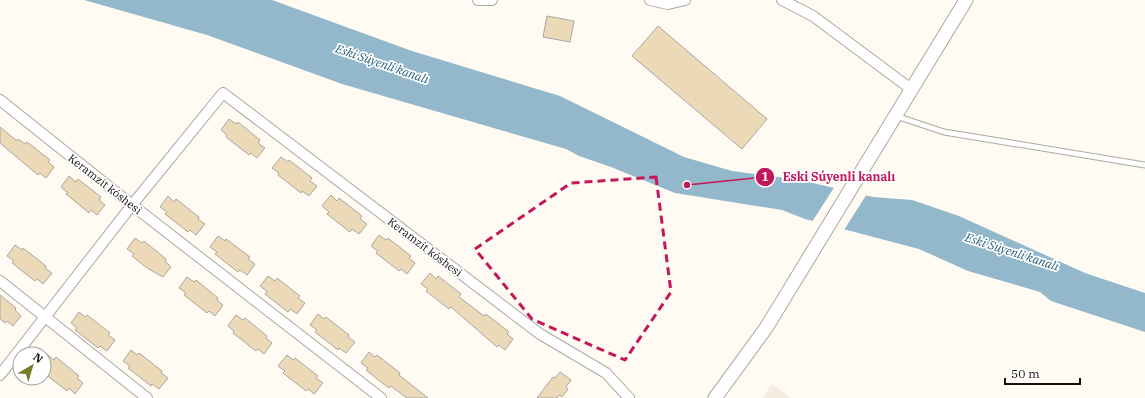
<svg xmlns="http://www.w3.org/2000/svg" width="1145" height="398" font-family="'IBM Plex Serif',serif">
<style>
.built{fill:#f5eddf}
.water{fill:#93b7cb}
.pier{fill:#fffbf3}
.building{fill:#ecd9b8;stroke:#aaa69f}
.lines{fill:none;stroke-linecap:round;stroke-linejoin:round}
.service-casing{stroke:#aca9a2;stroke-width:7}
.minor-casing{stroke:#aca9a2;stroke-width:12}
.tertiary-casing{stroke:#aca9a2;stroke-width:15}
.service{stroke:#fff;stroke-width:5}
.minor{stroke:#fff;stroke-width:10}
.tertiary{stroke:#fff;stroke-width:13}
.marked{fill:none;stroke:#c2185b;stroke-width:3;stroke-dasharray:8 5;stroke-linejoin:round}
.labels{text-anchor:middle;stroke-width:3.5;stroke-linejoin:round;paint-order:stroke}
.street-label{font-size:11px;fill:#13120f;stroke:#fff}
.water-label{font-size:12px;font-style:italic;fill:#1c5b78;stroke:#fff}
.leader{fill:none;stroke:#c2185b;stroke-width:1.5}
.callout-dot{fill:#c2185b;stroke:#fff;stroke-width:1.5}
.mark-label{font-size:12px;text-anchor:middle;font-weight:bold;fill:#fff}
.callout-label{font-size:12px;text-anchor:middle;font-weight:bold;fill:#c2185b;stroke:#fff;stroke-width:3.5;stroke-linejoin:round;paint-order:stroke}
</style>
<rect width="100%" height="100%" fill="#fffbf3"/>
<path class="built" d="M772 384 792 398H762Z"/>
<path class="water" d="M84 0H272L412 51 560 96 684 157 732 171 800 180 873 197 912 200 959 216 1085 273 1145 293V332L1051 301 1040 292 968 271 919 249 805 219 782 210 675 193 611 167 579 156 566 149 342 84 207 35Z"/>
<path class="pier" d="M835 186 867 194 844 230 812 222Z"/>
<g class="building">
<path d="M547 16 574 21 570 42 543 37Z"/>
<path d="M658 26 767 119 742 149 632 56Z"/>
<path d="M229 119 236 124 238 122 260 140 258 143 265 148 257 158 251 153 249 155 226 137 227 135 221 130Z"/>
<path d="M0 127 17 141 18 139 25 144 27 142 50 160 48 162 54 167 46 178 40 173 38 175 0 143Z"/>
<path d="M281 157 288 162 289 160 312 178 310 181 317 186 309 196 302 191 301 193 278 175 279 173 272 168Z"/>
<path d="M69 176 76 182 78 179 101 197 99 200 105 205 97 215 91 210 89 213 66 194 68 193 61 187Z"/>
<path d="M331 195 337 201 339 198 362 216 360 219 367 224 359 234 352 229 350 232 327 214 329 212 322 206Z"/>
<path d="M168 196 174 202 176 199 199 217 198 219 205 224 196 235 190 230 188 232 165 214 167 212 160 207Z"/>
<path d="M379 235 386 240 388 238 411 256 409 258 415 263 407 274 401 269 399 271 376 253 378 251 371 246Z"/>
<path d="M218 236 225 241 226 239 250 257 248 259 255 264 247 275 240 270 238 272 215 254 217 252 210 247Z"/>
<path d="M135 238 142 243 144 241 166 259 165 261 171 267 163 277 147 268 132 256 134 254 127 249Z"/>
<path d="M15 245 22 250 23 248 46 266 45 268 52 273 43 284 37 279 35 281 12 263 14 261 7 256Z"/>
<path d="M430 273 436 279 438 276 461 294 459 297 484 316 486 314 509 332 507 334 513 339 505 350 499 345 497 347 451 307 449 309 426 291 428 289 421 284Z"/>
<path d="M268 276 275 281 277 278 300 296 298 298 305 303 297 314 290 309 288 312 265 294 267 291 260 286Z"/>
<path d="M187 277 194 282 196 280 218 298 217 300 223 305 215 316 209 311 207 313 184 295 186 293 179 288Z"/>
<path d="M0 295 16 308 15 310 21 316 13 326 7 321 5 323 0 319Z"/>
<path d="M79 312 85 317 87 315 110 333 108 335 115 340 107 351 100 346 98 348 75 330 77 328 71 323Z"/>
<path d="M318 314 324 319 326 317 349 335 348 337 355 342 346 353 339 348 338 350 315 332 317 330 310 325Z"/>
<path d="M236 315 243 320 245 318 267 336 266 338 272 343 264 354 258 349 256 351 233 333 234 331 228 326Z"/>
<path d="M131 350 137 355 139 353 162 371 161 373 168 378 159 389 152 384 151 386 128 368 130 366 123 361Z"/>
<path d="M369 352 375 357 377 355 400 373 399 375 428 398H407L391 386 389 388 381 382 366 370 368 368 361 363Z"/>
<path d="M47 354 54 360 56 357 79 376 77 378 83 383 75 394 69 388 67 391 44 373V359Z"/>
<path d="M287 355 293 360 295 358 318 376 316 378 323 383 314 394 308 389 306 391 283 373 285 371 278 366Z"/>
<path d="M560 372 571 380 566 387 568 389 562 397 559 395 557 398H537L553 377 555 378Z"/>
</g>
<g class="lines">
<g class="service-casing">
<path id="service" d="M896 116 944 132 1145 165"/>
</g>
<g class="minor-casing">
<g id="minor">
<path d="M478 0H492"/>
<path d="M650 0 668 4 685 0"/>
<path d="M782 0 813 16 911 89"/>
<path d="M0 100 132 205 381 398"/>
<path d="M0 281 147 398"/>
<path d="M0 375 132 205 223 93 540 334 606 373 629 398"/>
</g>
</g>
<g class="tertiary-casing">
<path id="tertiary" d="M715 398 766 328 966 0"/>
</g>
<use href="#service" class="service"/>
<use href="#minor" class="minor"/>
<use href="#tertiary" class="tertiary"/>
</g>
<path class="marked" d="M656 177 671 292 625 360 532 319 475 249 571 183Z"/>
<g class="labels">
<g class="street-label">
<text transform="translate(105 184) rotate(38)" y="4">Keramzit kóshesi</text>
<text transform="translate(425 247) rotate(37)" y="4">Keramzit kóshesi</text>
</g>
<g class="water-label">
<text transform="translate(382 64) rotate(19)" y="4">Eski Súyenli kanalı</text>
<text transform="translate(1012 252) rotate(18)" y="4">Eski Súyenli kanalı</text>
</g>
</g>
<path class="leader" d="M687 185L765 177"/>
<g class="callout-dot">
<circle cx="687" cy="185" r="4"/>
<circle cx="765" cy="177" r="10"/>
</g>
<g class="mark-label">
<text x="765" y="181">1</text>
</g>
<g class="callout-label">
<text x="839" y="181">Eski Súyenli kanalı</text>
</g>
<g transform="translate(32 366) rotate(38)"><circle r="19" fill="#ffffff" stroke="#a1a09f"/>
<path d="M0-3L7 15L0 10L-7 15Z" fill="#747c27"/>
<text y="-6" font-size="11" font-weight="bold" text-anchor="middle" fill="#13120f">N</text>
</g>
<path d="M1005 378v6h75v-6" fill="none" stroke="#13120f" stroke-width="2"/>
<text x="1011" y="378" font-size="12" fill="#13120f" stroke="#ffffff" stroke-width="3" paint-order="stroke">50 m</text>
</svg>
